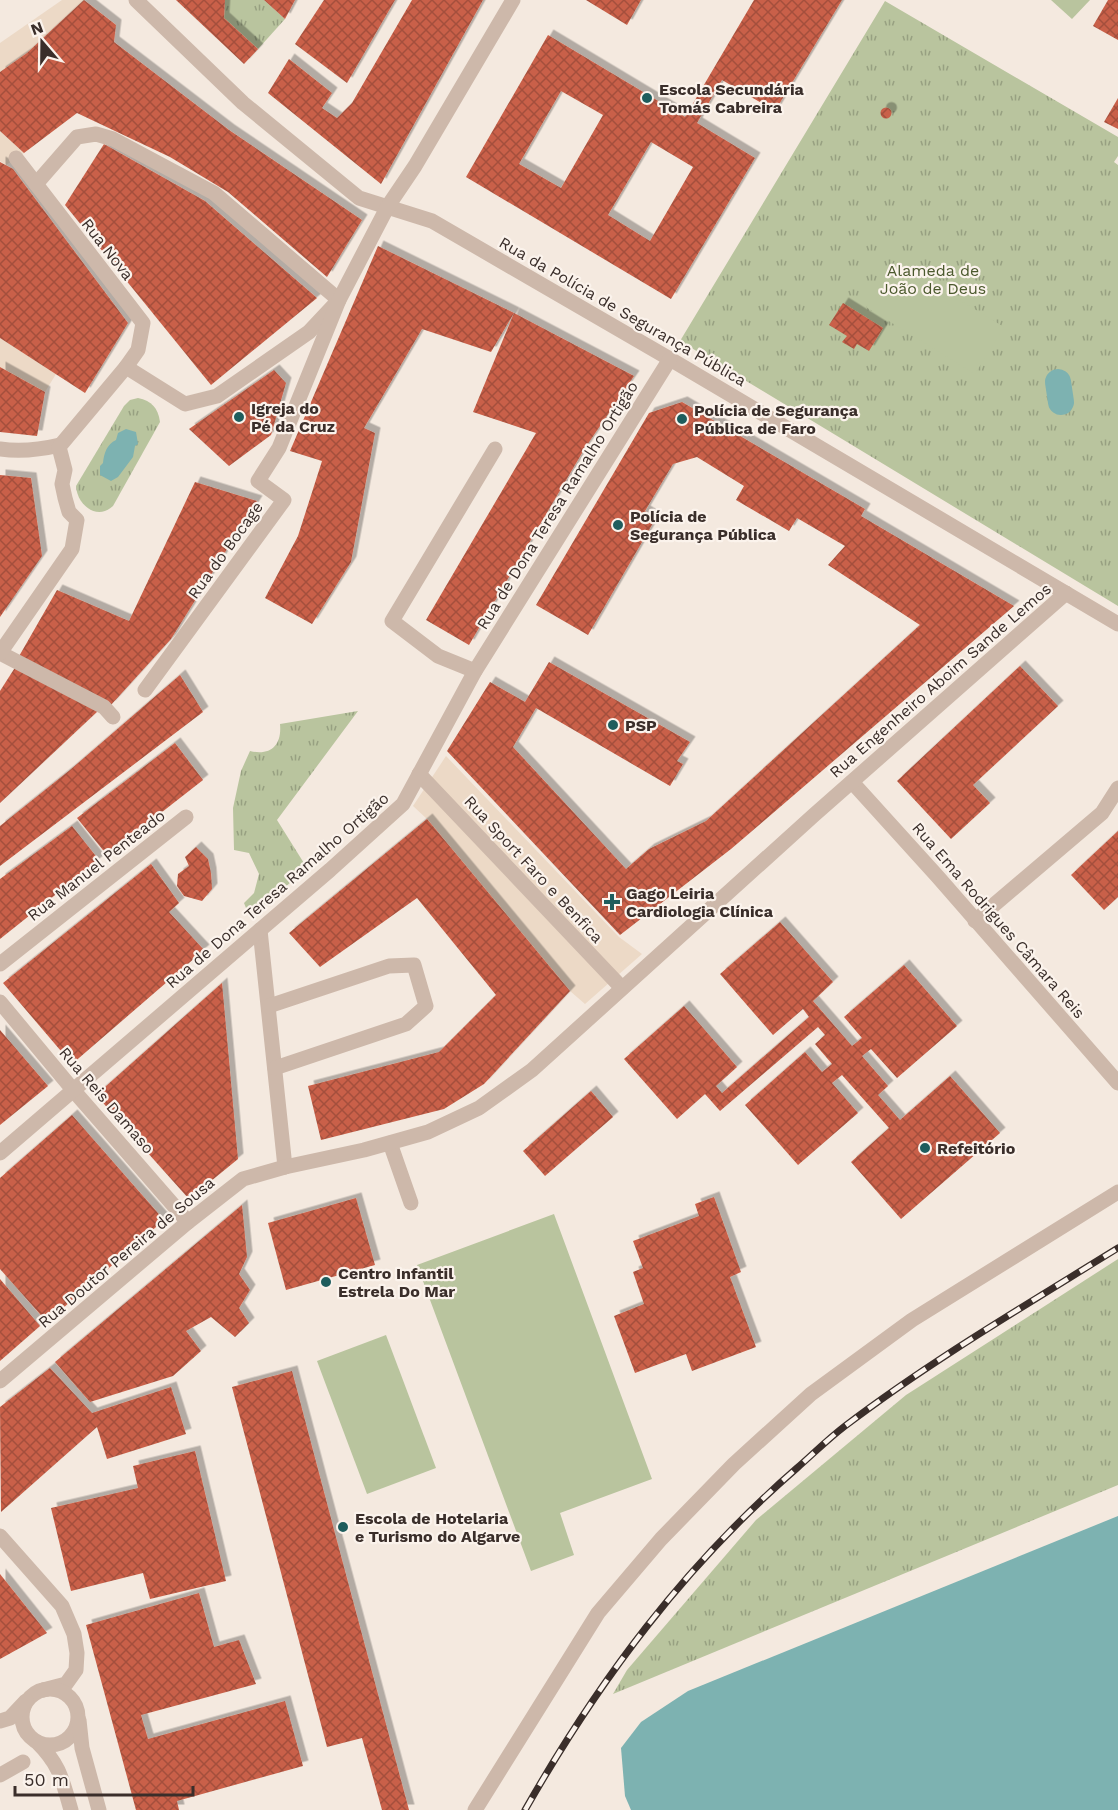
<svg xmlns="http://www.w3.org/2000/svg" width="1118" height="1810" font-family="'Work Sans',sans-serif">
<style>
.grass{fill:url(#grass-tufts)}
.pitch{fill:#b9c49e}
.plaza{fill:#ecd9c6}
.water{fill:#7db2b1}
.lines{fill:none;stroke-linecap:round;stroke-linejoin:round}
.canal{stroke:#7db2b1;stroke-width:26}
.building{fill:url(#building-cross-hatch);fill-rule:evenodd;filter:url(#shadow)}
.pedestrian{stroke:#cdb8aa;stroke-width:15}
.minor{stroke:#cdb8aa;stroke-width:15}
.tertiary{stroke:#cdb8aa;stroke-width:15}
.rail-casing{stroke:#3a2e2a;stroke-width:7}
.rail{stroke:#fbf3ec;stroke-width:4.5;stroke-dasharray:14;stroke-linecap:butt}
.poi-dot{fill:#1e5d5d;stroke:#fbf3ec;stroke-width:2}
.labels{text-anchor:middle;stroke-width:4.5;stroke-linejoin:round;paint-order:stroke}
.poi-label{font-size:16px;font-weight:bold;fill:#3a2e2a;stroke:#fbf3ec;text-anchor:start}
.street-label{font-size:16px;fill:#3a2e2a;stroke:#fbf3ec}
.park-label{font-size:16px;fill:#4b592d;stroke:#fbf3ec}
</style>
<defs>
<pattern id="grass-tufts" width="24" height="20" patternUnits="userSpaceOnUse" patternTransform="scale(1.5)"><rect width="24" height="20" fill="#b9c49e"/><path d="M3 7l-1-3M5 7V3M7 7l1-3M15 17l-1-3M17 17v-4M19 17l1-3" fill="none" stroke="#97a081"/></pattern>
<pattern id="building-cross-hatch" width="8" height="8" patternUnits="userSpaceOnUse" patternTransform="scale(1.5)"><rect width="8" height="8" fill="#c96048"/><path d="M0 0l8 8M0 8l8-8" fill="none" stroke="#a4503c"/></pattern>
<filter id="shadow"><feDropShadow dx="5.5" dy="-5.5" stdDeviation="0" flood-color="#0004"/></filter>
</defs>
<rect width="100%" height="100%" fill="#f4e9df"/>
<g class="grass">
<path d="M225 0H264L285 19 258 49 224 18Z"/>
<path d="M885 1 1118 137V156L1114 162 1118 165V606L680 341Z"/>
<path d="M138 398C152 401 158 408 160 422L113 506C97 521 77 505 76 486L124 406 130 400Z"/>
<path d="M358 711 277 820 307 868 250 918 244 903 254 893 259 874 249 853 234 850 233 808 241 771 250 751C271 756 282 745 280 724Z"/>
<path d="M1118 1259V1485L613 1694 627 1670 756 1520 906 1395Z"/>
</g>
<g class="pitch">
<path d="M1051 0H1090L1072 19Z"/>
<path d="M895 261 1004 327 975 374 866 307Z"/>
<path d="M554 1214 652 1479 560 1513 574 1555 531 1571 417 1265Z"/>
<path d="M386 1335 436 1468 367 1494 317 1361Z"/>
</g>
<g class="plaza">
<path d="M62 0H84L27 53 0 72V43Z"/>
<path d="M0 131 24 153 6 165 0 161Z"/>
<path d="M0 338 56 374 45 392 0 367Z"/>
<path d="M446 756 619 937 642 954 585 1004 570 991 427 819 413 806Z"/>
</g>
<g class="water">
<path d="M126 429 136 432 138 444 135 446 133 457 118 477 111 481 100 475V466L103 463C104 453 107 444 116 440L118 433Z"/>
<path d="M1118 1516V1810H631L625 1796 621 1748 641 1722 688 1691Z"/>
</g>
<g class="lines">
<path class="canal" d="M1058 382 1061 402"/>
</g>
<g class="building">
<path d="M84 0 116 25 114 42 229 130 362 220 327 277 228 192 170 157 77 113 24 153 0 131V72L27 53Z"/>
<path d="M176 0H225L224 18 258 49 244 64Z"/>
<path d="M264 0H295L285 19Z"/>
<path d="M324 0H395L347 83 295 44Z"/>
<path d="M412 0H483L381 184 268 93 289 59 332 93 322 108 337 118 352 103Z"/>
<path d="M586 0H641L627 25Z"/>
<path d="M754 0H842L775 111 722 80 697 123 755 158 671 299 466 177 548 35 685 117ZM561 91 603 115 561 188 519 164ZM651 142 693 167 650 241 608 215Z"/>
<path d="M1108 0H1118V40L1093 26Z"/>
<path d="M1118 98V129L1104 122Z"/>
<circle cx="886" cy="113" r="5.5"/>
<path d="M104 144 205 201 317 298 211 385 65 205Z"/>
<path d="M0 162 13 169 128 323 85 393 0 338Z"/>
<path d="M378 246 514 313 491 352 422 329 364 428 375 433 351 562 312 624 265 598 298 536 322 461 290 451Z"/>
<path d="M843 303 883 328 869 351 857 344 854 349 842 342 847 336 829 325Z"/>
<path d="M514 313 634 376 585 448 469 645 426 620 536 433 473 412Z"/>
<path d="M0 367 45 392 37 436 0 432Z"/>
<path d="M274 370 286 383 271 435 229 466 189 429Z"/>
<path d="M682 402 865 509 861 516 1014 606 731 849 620 935 447 751 490 682 525 702 549 662 690 742 677 761 683 764 670 786 536 708 513 747 626 869 649 849 706 821 920 625 828 565 845 546 797 518 789 531 736 500 744 486 697 457 673 464 645 511 656 518 588 635 536 605 649 413Z"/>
<path d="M0 475 31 478 42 556 0 617Z"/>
<path d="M195 482 257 501 171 639 110 706 18 658 57 590 129 621Z"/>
<path d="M16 666 99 710 0 803V691Z"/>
<path d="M1020 666 1058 706 973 785 990 803 951 839 897 781Z"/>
<path d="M180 675 203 712 0 866V826L70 770Z"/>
<path d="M175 743 203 780 107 855 77 818Z"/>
<path d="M427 819 570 991 484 1084 444 1109 321 1140 308 1086 439 1052 496 995 417 898 320 967 289 933Z"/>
<path d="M72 826 99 860 0 939V879Z"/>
<path d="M1118 831V897L1104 910 1071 875Z"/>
<path d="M196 847 208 859 211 873 212 889 202 901 184 896 177 886 178 874 189 866 185 857Z"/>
<path d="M151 864 179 903 169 912 204 950 72 1064 3 983Z"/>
<path d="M780 922 833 982 813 1001 852 1046 862 1038 844 1017 904 965 957 1026 897 1078 871 1049 862 1056 888 1086 878 1095 900 1120 950 1076 1000 1133 901 1219 851 1162 889 1128 842 1075 832 1083 858 1113 798 1165 745 1105 805 1052 822 1072 832 1064 815 1044 825 1035 818 1027 720 1111 705 1094 677 1119 624 1059 684 1006 737 1067 716 1086 722 1093 809 1017 803 1009 773 1035 720 974Z"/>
<path d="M222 983 238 1159 189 1199 96 1095Z"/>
<path d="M0 1030 48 1086 0 1125Z"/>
<path d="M591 1091 613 1117 545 1176 523 1151Z"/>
<path d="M72 1115 164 1220 47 1322 0 1269V1178Z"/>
<path d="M714 1197 741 1272 730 1277 756 1347 692 1371 686 1354 635 1373 614 1316 644 1304 633 1272 643 1268 633 1241 699 1216 695 1204Z"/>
<path d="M356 1198 375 1265 286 1290 268 1223Z"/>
<path d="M242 1205 247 1257 239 1274 250 1290 239 1308 249 1323 235 1337 211 1317 186 1331 201 1351 173 1376 90 1402 55 1362Z"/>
<path d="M0 1279 40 1326 0 1361Z"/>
<path d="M50 1368 92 1413 171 1387 186 1434 107 1459 97 1427 1 1512 0 1407Z"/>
<path d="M292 1371 337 1541 409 1810H382L362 1738 327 1747 232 1387Z"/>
<path d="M195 1451 226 1581 150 1599 143 1573 71 1591 51 1508 138 1488 133 1466Z"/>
<path d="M0 1574 47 1633 0 1659Z"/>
<path d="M199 1593 214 1647 239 1640 256 1684 141 1715 148 1739 285 1701 303 1766 177 1801 179 1810H136L86 1625Z"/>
</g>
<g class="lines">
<g class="pedestrian">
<path d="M0 653 104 707 113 717"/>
<path d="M419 774 622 988"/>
<path d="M975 921 1102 813 1118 788"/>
</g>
<g class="minor">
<path d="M136 0 243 103 359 198 432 221 670 359 1118 624"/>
<path d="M16 158 143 323 138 350 126 367"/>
<path d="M0 449C21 452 39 450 60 445L59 447"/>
<path d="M0 653 72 549 77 520 69 512 65 498 62 484 65 470 59 447 126 367 185 404 217 396 309 332 339 300 214 193 113 139 96 134 77 137 36 184"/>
<path d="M475 671 438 656 392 621 495 449"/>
<path d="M145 690 284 500 258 481 279 448 339 300 388 206 415 166 513 0"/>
<path d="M852 782 938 877 1118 1083"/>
<path d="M260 930 285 1167"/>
<path d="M0 964 186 817"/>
<path d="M0 1002 74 1091 188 1222"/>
<path d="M269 1006 389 966 414 965 426 1006 406 1024 275 1068"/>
<path d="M390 1143 411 1203"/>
<path d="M0 1153 330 870 403 804 475 671 670 359"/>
<path d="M0 1381 188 1222 243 1179 285 1167 364 1150 428 1132 479 1108 532 1070 814 815 1066 593"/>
<path d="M0 1536 62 1606 74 1634 77 1653 76 1670 66 1684 43 1690"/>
<circle cx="50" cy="1717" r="28"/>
<path d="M79 1720 82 1748 99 1810"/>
<path d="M0 1721 10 1718 26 1701"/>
<path d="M37 1742C60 1765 62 1779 71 1810"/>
<path d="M0 1775 23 1762"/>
</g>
<path class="tertiary" d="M475 1810 598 1613 661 1539 734 1464 811 1394 912 1320 1118 1192"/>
<g class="rail-casing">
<path id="rail" d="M525 1810C599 1680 684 1566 797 1468 813 1454 828 1439 845 1426 932 1360 1026 1305 1118 1248"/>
</g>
<use href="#rail" class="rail"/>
</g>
<g class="poi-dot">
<circle cx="647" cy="98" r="6"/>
<circle cx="239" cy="417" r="6"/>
<circle cx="682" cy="419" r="6"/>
<circle cx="618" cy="525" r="6"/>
<circle cx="613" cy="725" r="6"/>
<path d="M609 893h6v6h6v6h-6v6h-6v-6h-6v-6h6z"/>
<circle cx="925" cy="1148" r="6"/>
<circle cx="326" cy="1282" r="6"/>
<circle cx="343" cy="1527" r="6"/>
</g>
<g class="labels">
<g class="poi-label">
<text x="659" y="95">Escola Secundária<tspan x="659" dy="18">Tomás Cabreira</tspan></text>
<text x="251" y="414">Igreja do<tspan x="251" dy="18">Pé da Cruz</tspan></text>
<text x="694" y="416">Polícia de Segurança<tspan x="694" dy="18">Pública de Faro</tspan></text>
<text x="630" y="522">Polícia de<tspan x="630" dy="18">Segurança Pública</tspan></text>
<text x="625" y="731">PSP</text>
<text x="626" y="899">Gago Leiria<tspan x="626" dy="18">Cardiologia Clínica</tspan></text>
<text x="937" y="1154">Refeitório</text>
<text x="338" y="1279">Centro Infantil<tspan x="338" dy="18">Estrela Do Mar</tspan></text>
<text x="355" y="1524">Escola de Hotelaria<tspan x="355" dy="18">e Turismo do Algarve</tspan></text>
</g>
<g class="street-label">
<text transform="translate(108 249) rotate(52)" y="6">Rua Nova</text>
<text transform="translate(623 311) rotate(30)" y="6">Rua da Polícia de Segurança Pública</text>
<text transform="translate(557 505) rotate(-58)" y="6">Rua de Dona Teresa Ramalho Ortigão</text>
<text transform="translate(225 550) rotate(-54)" y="6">Rua do Bocage</text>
<text transform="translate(940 680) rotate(-41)" y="6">Rua Engenheiro Aboim Sande Lemos</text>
<text transform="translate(96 865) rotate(-38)" y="6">Rua Manuel Penteado</text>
<text transform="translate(534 869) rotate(47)" y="6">Rua Sport Faro e Benfica</text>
<text transform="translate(277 890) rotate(-41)" y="6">Rua de Dona Teresa Ramalho Ortigão</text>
<text transform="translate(999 920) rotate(49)" y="6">Rua Ema Rodrigues Câmara Reis</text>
<text transform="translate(107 1100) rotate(49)" y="6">Rua Reis Damaso</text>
<text transform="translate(126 1252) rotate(-40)" y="6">Rua Doutor Pereira de Sousa</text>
</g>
<g class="park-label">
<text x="933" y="276">Alameda de<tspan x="933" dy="18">João de Deus</tspan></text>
</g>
</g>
<g transform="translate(42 42) rotate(340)" stroke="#fbf3ec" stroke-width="4.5" paint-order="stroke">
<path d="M0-4.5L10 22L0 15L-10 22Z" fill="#3a2e2a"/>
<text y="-9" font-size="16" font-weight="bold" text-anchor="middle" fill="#3a2e2a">N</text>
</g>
<path d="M15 1786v9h178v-9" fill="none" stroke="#3a2e2a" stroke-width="3"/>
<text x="24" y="1786" font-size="18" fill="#3a2e2a" stroke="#fbf3ec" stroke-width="4.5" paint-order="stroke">50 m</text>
</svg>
